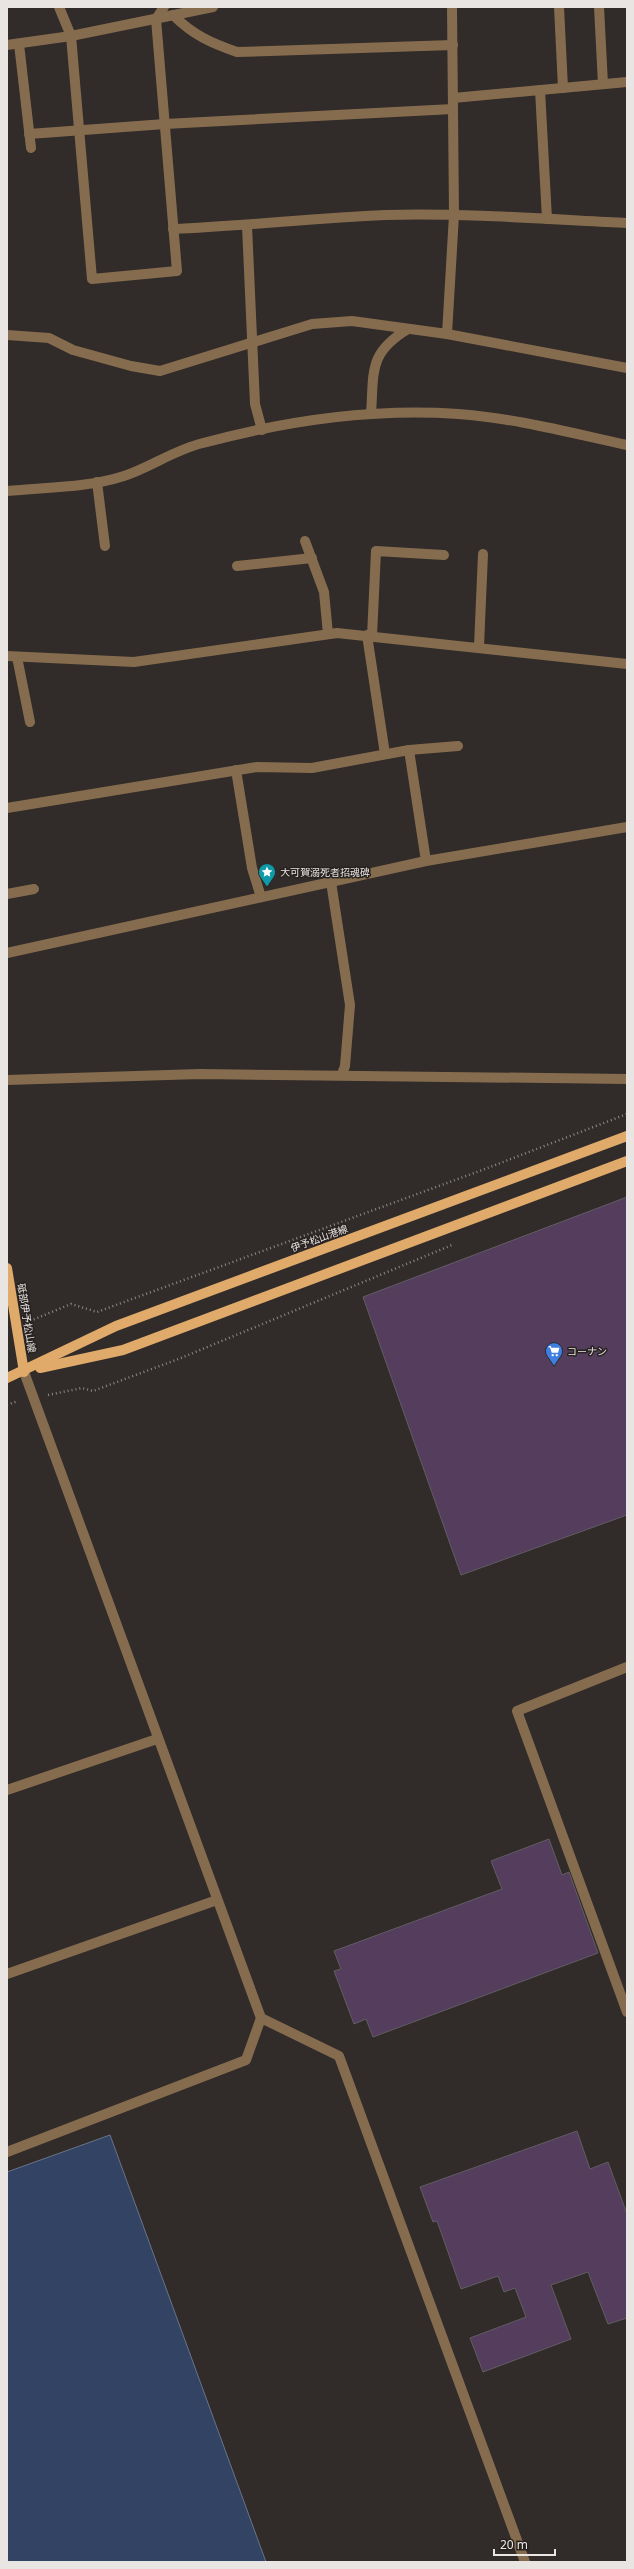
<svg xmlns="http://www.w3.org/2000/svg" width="634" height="2569" font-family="'Noto Sans','Noto Sans JP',sans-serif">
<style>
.water{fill:#334364;stroke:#6a748a}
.building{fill:#543d5d;stroke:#615e63}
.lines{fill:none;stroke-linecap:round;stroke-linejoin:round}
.path{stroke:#8e8987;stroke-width:2.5;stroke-dasharray:1 3;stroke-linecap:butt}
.minor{stroke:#866c4e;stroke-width:10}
.major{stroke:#dfaa6a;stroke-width:10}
.labels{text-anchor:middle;stroke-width:3;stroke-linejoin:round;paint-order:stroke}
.poi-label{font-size:10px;fill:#e9e5e3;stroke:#272220;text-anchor:start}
.street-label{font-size:10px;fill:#e9e5e3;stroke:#272220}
</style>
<rect width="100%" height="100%" fill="#312b29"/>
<path class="water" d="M110 2135 266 2562H7V2172Z"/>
<g class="building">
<path d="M627 1197V1515L461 1575 363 1297Z"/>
<path d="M549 1839 562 1875 569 1872 598 1953 373 2037 366 2019 354 2024 334 1971 341 1969 334 1951 502 1889 491 1861Z"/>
<path d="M577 2131 590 2169 608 2162 627 2214V2318L608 2324 588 2272 551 2285 571 2339 483 2372 470 2338 526 2317 515 2288 504 2292 498 2276 461 2289 437 2221 433 2222 420 2187Z"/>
</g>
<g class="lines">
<g class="path">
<path d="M30 1321 71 1304 97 1312 485 1169 627 1114"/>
<path d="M48 1395 82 1388 93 1391 181 1358 452 1245"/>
<path d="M7 1405 18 1401"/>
</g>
<g class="minor">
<path d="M59 7 71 36 92 279 177 271 156 19 164 7"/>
<path d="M559 7 563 88"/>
<path d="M599 7 603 84"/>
<path d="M173 15C193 35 211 43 237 52L453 45"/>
<path d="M19 44 31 148"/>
<path d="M7 45 71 36 213 7"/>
<path d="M540 90 547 219"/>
<path d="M453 98 627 82"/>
<path d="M29 134 165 124 453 109"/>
<path d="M247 226 255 404 262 430"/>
<path d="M173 229C244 226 314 218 385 215 465 213 546 219 627 223"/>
<path d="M447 334 627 368"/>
<path d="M7 335 49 338 73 350 131 366 160 371 312 324 352 321 447 334 454 215 452 7"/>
<path d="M371 414C374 372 368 353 408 329"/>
<path d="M97 482 105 546"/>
<path d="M7 491C45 487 87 488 124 476 151 467 174 450 203 443 285 421 373 408 458 414 515 418 571 433 627 445"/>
<path d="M305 541 324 592 328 634"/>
<path d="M237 566 312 558"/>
<path d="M367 635 385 754"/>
<path d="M372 636 376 551 444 555"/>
<path d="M479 646 483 554"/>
<path d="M7 656 134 662 337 633 627 664"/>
<path d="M17 657 30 722"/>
<path d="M409 750 426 861"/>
<path d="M236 770 252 868 261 897"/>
<path d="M7 808 257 767 312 768 409 750 458 746"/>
<path d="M331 882 350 1005 345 1066 342 1074"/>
<path d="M7 894 34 889"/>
<path d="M7 953 426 861 627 827"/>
<path d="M7 1080 200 1074 627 1079"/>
<path d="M24 1372 261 2018 339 2056 525 2562"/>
<path d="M627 1667 517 1711 627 2012"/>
<path d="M7 1790 157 1739"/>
<path d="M7 1974 217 1900"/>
<path d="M7 2152 246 2060 261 2018"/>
</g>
<g class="major">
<path d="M7 1268 24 1372"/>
<path d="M40 1368 123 1350 627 1161"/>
<path d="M7 1378 116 1326 627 1136"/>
</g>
</g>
<defs>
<g id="sight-pin" transform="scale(0.9)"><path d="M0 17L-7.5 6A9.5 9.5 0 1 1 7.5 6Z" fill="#0f9aa8" stroke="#272220"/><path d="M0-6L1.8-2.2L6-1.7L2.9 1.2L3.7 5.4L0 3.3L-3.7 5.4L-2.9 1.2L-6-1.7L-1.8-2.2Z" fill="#fff"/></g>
<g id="supermarket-pin" transform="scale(0.9)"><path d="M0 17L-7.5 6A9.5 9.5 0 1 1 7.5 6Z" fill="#3f7fe0" stroke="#272220"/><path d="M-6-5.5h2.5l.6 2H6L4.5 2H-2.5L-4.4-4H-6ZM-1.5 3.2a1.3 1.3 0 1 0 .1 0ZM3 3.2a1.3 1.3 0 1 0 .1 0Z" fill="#fff"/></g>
</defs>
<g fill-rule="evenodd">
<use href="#sight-pin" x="267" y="872"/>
<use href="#supermarket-pin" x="554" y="1351"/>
</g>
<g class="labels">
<g class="poi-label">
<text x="280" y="876">大可賀溺死者招魂碑</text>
<text x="567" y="1355">コーナン</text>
</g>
<g class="street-label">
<text transform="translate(319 1238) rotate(-20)" y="4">伊予松山港線</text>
<text transform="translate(27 1318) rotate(81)" y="4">砥部伊予松山線</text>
</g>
</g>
<rect width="634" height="2569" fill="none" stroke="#e9e5e3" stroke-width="16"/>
<path d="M494 2549v6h61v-6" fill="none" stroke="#e9e5e3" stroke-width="2"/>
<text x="500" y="2549" font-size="12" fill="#e9e5e3" stroke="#272220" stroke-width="3" paint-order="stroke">20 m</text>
</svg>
